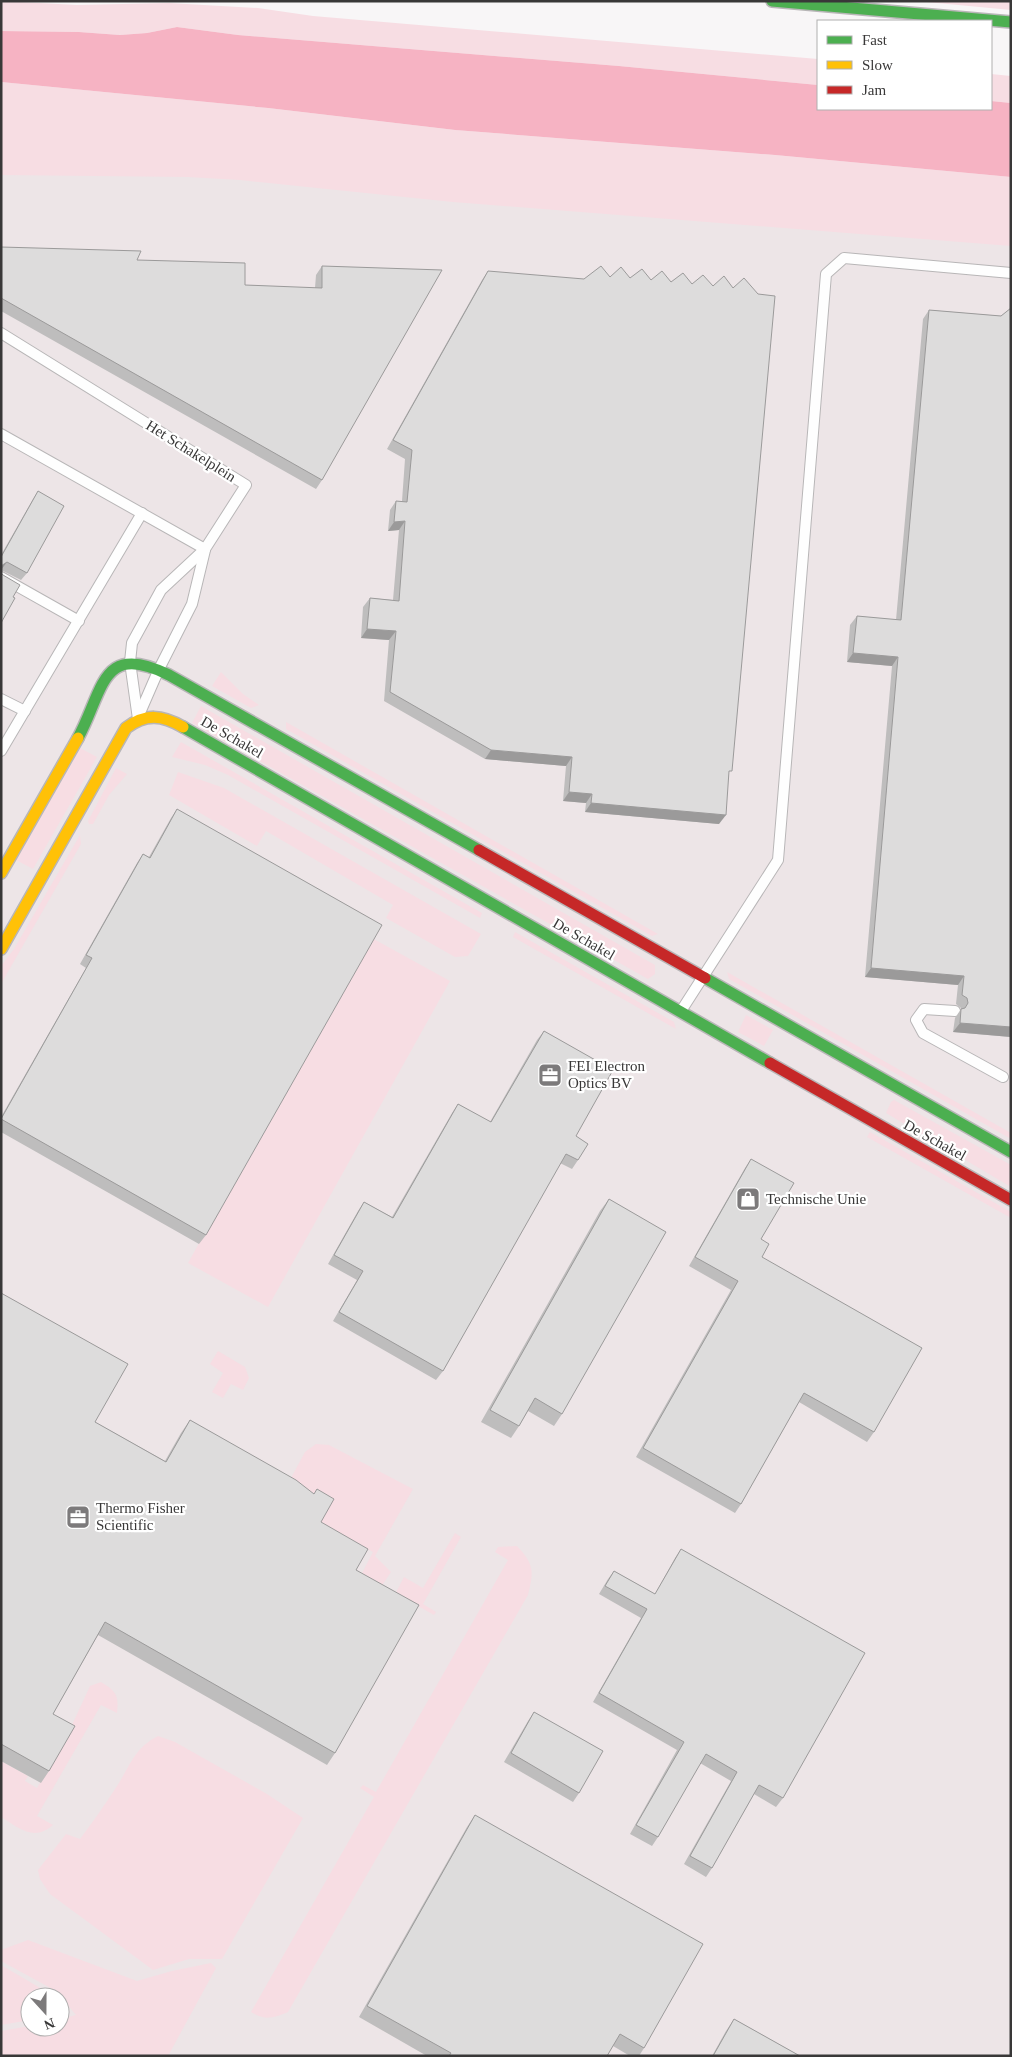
<svg xmlns="http://www.w3.org/2000/svg" width="1012" height="2057" font-family="Georgia,serif">
<style>
.built{fill:#ede5e7;fill-rule:evenodd}
.green{fill:#f7dde3}
.water{fill:#f6b3c3}
.lines{fill:none;stroke-linecap:round;stroke-linejoin:round}
.lane-casing{stroke:#b8b6b7;stroke-width:12}
.fast-casing{stroke:#b8b6b7;stroke-width:14}
.slow-casing{stroke:#b8b6b7;stroke-width:14}
.jam-casing{stroke:#b8b6b7;stroke-width:14}
.lane{stroke:#fefefe;stroke-width:10}
.fast{stroke:#4caf50;stroke-width:11}
.slow{stroke:#ffc107;stroke-width:11}
.jam{stroke:#c62828;stroke-width:11}
.wall{fill:#bebdbd}
.shaded-wall{fill:#9b9a9a}
.building{fill:#dddcdc;stroke:#9b9a9a}
.labels{text-anchor:middle;stroke-width:4.5;stroke-linejoin:round;paint-order:stroke}
.street-label{font-size:15px;fill:#393838;stroke:#fff}
.poi-label{font-size:15px;fill:#393838;stroke:#fff;text-anchor:start}
</style>
<rect width="100%" height="100%" fill="#f8f6f7"/>
<path class="built" d="M1 157 1011 241V2056H1ZM30 1997H60V2027H30Z"/>
<g class="green">
<path d="M1 1 77 5 169 3 258 8 313 16 818 59V85L619 66 238 35 177 27 147 33 120 35 79 32 1 31Z"/>
<path d="M916 1H1011V10Z"/>
<path d="M991 74 1011 76V103L991 101Z"/>
<path d="M1 82 268 108 455 130 775 155 1011 177V246L453 202 240 180 188 177 1 175Z"/>
<path d="M221 672 243 694 259 705 251 708 212 686Z"/>
<path d="M201 706 655 965V974L648 979 192 723Z"/>
<path d="M286 722 658 934 652 936 286 729Z"/>
<path d="M181 742 482 913 480 918 228 775 205 765 172 757Z"/>
<path d="M80 748 97 757 33 869 16 860Z"/>
<path d="M116 768 127 774 109 795 93 824H89L88 821Z"/>
<path d="M178 772 224 788 481 934 468 956 455 957 386 918 393 905 266 831 257 846 169 795Z"/>
<path d="M80 835 81 844 1 984V966L14 949Z"/>
<path d="M515 932 674 1022 676 1029 513 937Z"/>
<path d="M370 937 450 981 268 1307 188 1263Z"/>
<path d="M727 972 1011 1133V1139L729 979Z"/>
<path d="M746 1015 773 1030 764 1046 738 1032Z"/>
<path d="M894 1100 1011 1165V1187L886 1113 891 1102Z"/>
<path d="M870 1132 1011 1212V1218L867 1137Z"/>
<path d="M218 1351 245 1367 249 1378 243 1390 231 1384 223 1398 212 1392 223 1373 210 1364Z"/>
<path d="M316 1444 329 1445 413 1489 375 1556 391 1572 379 1590 359 1579 373 1552 306 1515 284 1491 305 1452Z"/>
<path d="M455 1533 461 1537 423 1604 436 1612 434 1615 418 1606 393 1598 404 1577 423 1588Z"/>
<path d="M517 1546C534 1564 534 1571 528 1595L288 2012C274 2018 265 2021 251 2012L374 1797 360 1788 363 1785 376 1792 508 1560 495 1552 498 1547Z"/>
<path d="M101 1682C116 1691 119 1695 117 1713L101 1705 37 1816 53 1825C34 1842 19 1828 1 1817V1761L28 1776 25 1781 37 1788 66 1738 90 1686Z"/>
<path d="M158 1736 175 1742 267 1794 303 1818 222 1959H189L153 1970 50 1894 40 1879 38 1870 66 1834 80 1839C92 1823 104 1806 115 1789 130 1767 133 1749 158 1736Z"/>
<path d="M28 1940 137 1981 172 1971 211 1963 216 1968 168 2056H1V2031L30 2026 60 2027V2019L76 2015 56 1991 1 1961V1950Z"/>
<path d="M1 1965 42 1989 52 1997H30V2020L1 2025Z"/>
</g>
<path class="water" d="M177 27 238 35 619 66 818 85V109H991V101L1011 103V177L775 155 455 130 268 108 1 82V31L79 32 120 35 147 33Z"/>
<g class="lines">
<g class="lane-casing">
<g id="lane">
<path d="M1 333 246 485 205 549 161 590 132 643 130 662 138 719"/>
<path d="M1 434 205 549"/>
<path d="M1 577 79 621"/>
<path d="M1 699 25 711"/>
<path d="M139 715 159 669 192 604 205 550"/>
<path d="M1 751 142 513"/>
<path d="M681 1011 778 860 826 274 844 258 1011 273"/>
<path d="M955 1011 924 1009 916 1020 923 1033 1003 1077"/>
</g>
</g>
<g class="fast-casing">
<g id="fast">
<path d="M772 1 1011 22"/>
<path d="M183 727 770 1063"/>
<path d="M78 738C104 690 101 641 169 675L479 850"/>
<path d="M705 978 1011 1152"/>
</g>
</g>
<g class="slow-casing">
<g id="slow">
<path d="M1 873 78 738"/>
<path d="M1 949 126 728C146 713 162 715 183 727"/>
</g>
</g>
<g class="jam-casing">
<g id="jam">
<path d="M479 850 705 978"/>
<path d="M770 1063 1011 1200"/>
</g>
</g>
<use href="#lane" class="lane"/>
<use href="#fast" class="fast"/>
<use href="#slow" class="slow"/>
<use href="#jam" class="jam"/>
</g>
<g class="wall">
<path d="M1 247 137 260 245 285 315 288 316 275 322 266V480L316 489 1 311Z"/>
<path d="M488 271 729 776 719 824 585 812 586 803 563 801 566 766 485 759 384 701 389 640 361 638 363 607 370 598 393 600 399 530 388 531 390 510 396 501H402L405 459 387 449 482 280Z"/>
<path d="M1011 308V1037L953 1032 955 1018 961 1009V1008L956 1004 958 985 865 977 892 666 847 662 850 625 857 616 896 620 923 319 929 310 1001 316Z"/>
<path d="M38 491 27 573 21 580 1 570V555L33 499Z"/>
<path d="M177 809 206 1235 199 1244 1 1132V1117L86 968 80 964 137 863 143 854 149 857 171 818Z"/>
<path d="M544 1031 576 1136 578 1160 572 1169 560 1163 443 1371 436 1380 333 1321 357 1280 328 1264 358 1211 364 1202 392 1217 452 1113 458 1104 490 1122 537 1040Z"/>
<path d="M751 1159 761 1239 762 1257 874 1432 867 1442 799 1402 741 1504 735 1513 636 1457 731 1290 689 1266 745 1168Z"/>
<path d="M609 1199 562 1414 554 1426 528 1411 519 1426 511 1438 481 1422 600 1211Z"/>
<path d="M1 1293 95 1422 165 1461 181 1433 190 1420 314 1494 317 1489 321 1522 356 1570 335 1753 327 1765 98 1635 53 1714 49 1771 41 1783 1 1761Z"/>
<path d="M681 1549 783 1798 776 1807 754 1794 712 1868 706 1877 684 1864 731 1781 700 1763 658 1837 652 1846 630 1834 677 1750 593 1702 641 1618 599 1594 608 1579 614 1571 655 1594 675 1558Z"/>
<path d="M534 1712 579 1793 573 1802 504 1762 528 1721Z"/>
<path d="M475 1815 644 2048 639 2056H630L613 2046 607 2056H427L359 2017 467 1827Z"/>
<path d="M734 2019 800 2056H712L726 2031Z"/>
</g>
<g class="shaded-wall">
<path d="M405 521 399 530 388 531 394 522Z"/>
<path d="M7 562 1 570V566Z"/>
<path d="M367 629 396 631 389 640 361 638Z"/>
<path d="M853 653 898 657 892 666 847 662Z"/>
<path d="M491 750 572 757 566 766 485 759Z"/>
<path d="M569 792 592 794 586 803 563 801Z"/>
<path d="M591 803 726 815 719 824 585 812Z"/>
<path d="M871 968 964 976 958 985 865 977Z"/>
<path d="M960 1023 1011 1027V1037L953 1032Z"/>
</g>
<g class="building">
<path d="M1 247 141 251 137 260 245 263V285L322 288V266L442 270 322 480 1 298Z"/>
<path d="M601 266 610 277 621 267 630 278 642 269 651 280 662 271 671 282 683 273 692 284 703 275 713 286 724 276 733 288 744 278 758 294 775 296 732 771H729L726 815 591 803 592 794 569 792 572 757 491 750 390 692 396 631 367 629 370 598 399 601 405 521 394 522 396 501 407 502 412 450 393 440 488 271 584 279Z"/>
<path d="M1011 308V1027L960 1023 961 1009 965 1008 968 1003 967 998 962 995 964 976 871 968 898 657 853 653 857 616 901 620 929 310 1001 316Z"/>
<path d="M38 491 64 506 27 573 7 562 1 566V557Z"/>
<path d="M1 573 3 575 20 585 13 597 15 598 1 623Z"/>
<path d="M177 809 382 925 206 1235 1 1119 92 958 86 955 143 854 150 858Z"/>
<path d="M544 1031 613 1070 576 1136 588 1144 578 1160 566 1154 443 1371 339 1312 363 1271 334 1255 364 1202 393 1218 458 1104 491 1122Z"/>
<path d="M751 1159 794 1183 761 1239 769 1244 762 1257 922 1348 874 1432 804 1393 741 1504 643 1448 738 1281 695 1257Z"/>
<path d="M609 1199 666 1232 562 1414 535 1398 519 1426 490 1410Z"/>
<path d="M1 1293 128 1364 95 1422 166 1462 190 1420 296 1480 314 1494 317 1489 334 1499 321 1522 368 1549 356 1570 419 1605 335 1753 105 1622 53 1714 75 1726 49 1771 1 1744Z"/>
<path d="M681 1549 865 1653 783 1798 759 1785 712 1868 690 1856 737 1772 706 1754 658 1837 636 1825 684 1742 599 1693 647 1609 605 1586 614 1571 655 1594Z"/>
<path d="M534 1712 603 1751 579 1793 511 1753Z"/>
<path d="M475 1815 703 1944 644 2048 620 2034 607 2056H449L451 2053 367 2006Z"/>
<path d="M734 2019 800 2056H713Z"/>
</g>
<defs>
<g id="office-square" transform="scale(1.25)"><rect x="-9" y="-9" width="18" height="18" rx="4" fill="#7c7a7b" stroke="#fff"/><path d="M-6-3h4V-5.5h4V-3h4V5H-6ZM-1-4.5V-3h2v-1.5ZM-6 0V1H6V0Z" fill="#fff"/></g>
<g id="shop-square" transform="scale(1.25)"><rect x="-9" y="-9" width="18" height="18" rx="4" fill="#7c7a7b" stroke="#fff"/><path d="M-5-2.5h2.3a2.7 3.5 0 0 1 5.4 0H5L5.5 6h-11ZM-1.5-2.5h3a1.5 2.3 0 0 0-3 0Z" fill="#fff"/></g>
</defs>
<g fill-rule="evenodd">
<use href="#office-square" x="550" y="1075"/>
<use href="#shop-square" x="748" y="1199"/>
<use href="#office-square" x="78" y="1517"/>
</g>
<g class="labels">
<g class="street-label">
<text transform="translate(191 451) rotate(32)" y="5">Het Schakelplein</text>
<text transform="translate(232 737) rotate(30)" y="5">De Schakel</text>
<text transform="translate(584 939) rotate(30)" y="5">De Schakel</text>
<text transform="translate(935 1140) rotate(29)" y="5">De Schakel</text>
</g>
<g class="poi-label">
<text x="568" y="1071">FEI Electron<tspan x="568" dy="17">Optics BV</tspan></text>
<text x="766" y="1204">Technische Unie</text>
<text x="96" y="1513">Thermo Fisher<tspan x="96" dy="17">Scientific</tspan></text>
</g>
</g>
<rect width="1012" height="2057" fill="none" stroke="#393838" stroke-width="5"/>
<rect x="817" y="20" width="175" height="90" fill="#ffffff" stroke="#b0afaf"/>
<rect x="827" y="36" width="25" height="8" fill="#4caf50" stroke="#b0afaf"/>
<text x="862" y="45" font-size="15" fill="#393838">Fast</text>
<rect x="827" y="61" width="25" height="8" fill="#ffc107" stroke="#b0afaf"/>
<text x="862" y="70" font-size="15" fill="#393838">Slow</text>
<rect x="827" y="86" width="25" height="8" fill="#c62828" stroke="#b0afaf"/>
<text x="862" y="95" font-size="15" fill="#393838">Jam</text>
<g transform="translate(45 2012) rotate(159)"><circle r="24" fill="#ffffff" stroke="#b0afaf"/>
<path d="M0-4L9 19L0 12L-9 19Z" fill="#7c7a7b"/>
<text y="-8" font-size="14" font-weight="bold" text-anchor="middle" fill="#393838">N</text>
</g>
</svg>
